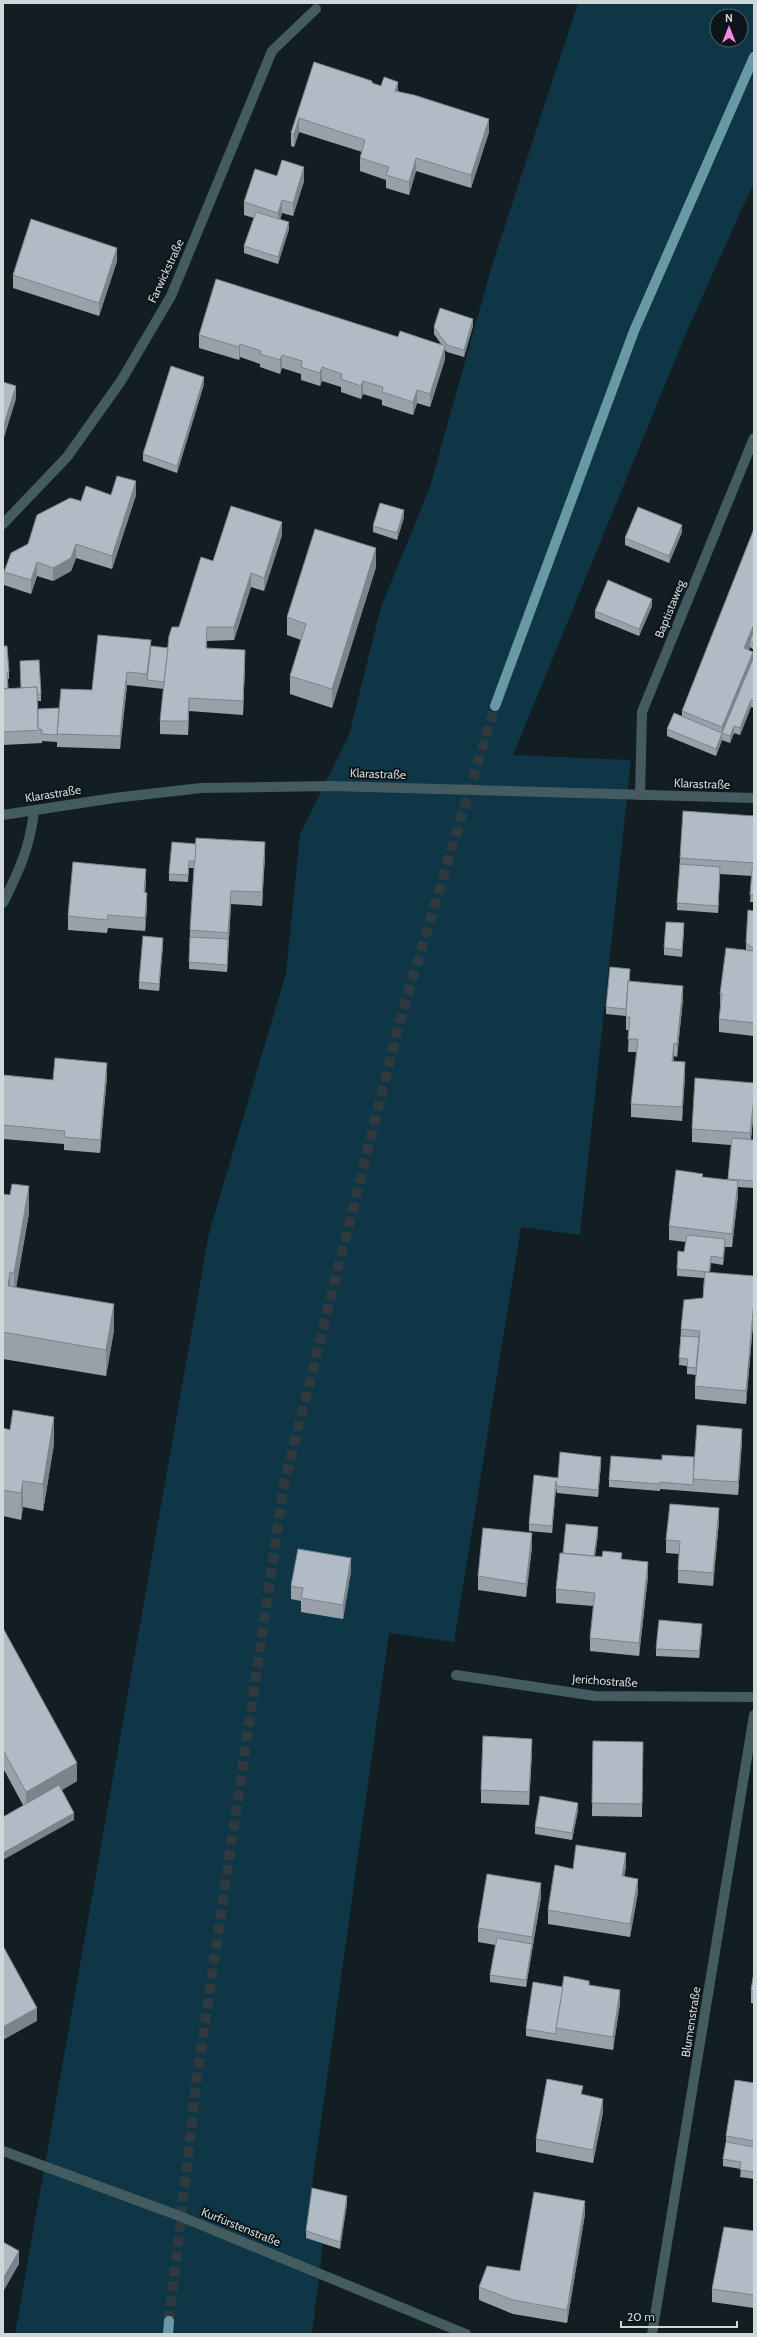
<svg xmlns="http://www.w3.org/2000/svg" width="757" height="2337" font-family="Cabin,sans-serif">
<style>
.green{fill:#0e3647;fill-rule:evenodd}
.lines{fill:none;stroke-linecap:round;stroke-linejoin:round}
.major-tunnel{stroke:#2f3a3e;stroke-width:10;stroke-dasharray:10 5;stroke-linecap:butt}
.minor{stroke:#445b5f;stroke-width:10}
.major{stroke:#699aa3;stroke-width:10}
.wall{fill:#98a1a9}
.shaded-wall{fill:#7c838a}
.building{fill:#b1bbc5;stroke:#7c838a}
.labels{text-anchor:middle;stroke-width:4;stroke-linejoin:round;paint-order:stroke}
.street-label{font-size:12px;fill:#d0d7da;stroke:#0b151a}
</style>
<rect width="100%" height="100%" fill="#131e23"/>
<path class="green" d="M578 3H754V182L687 331 513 755 631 760 580 1235 521 1227 454 1642 389 1633 305 2237 323 2244 312 2334H15L209 1233 286 973 300 834 349 735 381 607 430 487 493 262ZM717 16H741V40H717Z"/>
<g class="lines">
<path class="major-tunnel" d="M169 2321 197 2077 284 1485 400 1020 495 706"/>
<g class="minor">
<path d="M3 524 67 457 121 381 171 296 272 51 316 9"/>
<path d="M640 795 642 712 754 438"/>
<path d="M3 815 114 798 201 788 331 786 754 798"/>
<path d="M3 903C19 871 30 847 34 811"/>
<path d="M456 1675 595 1696 754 1697"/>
<path d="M3 2151 177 2215 466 2334"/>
<path d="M652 2334 754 1715"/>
</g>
<g class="major">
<path d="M495 706 634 331 754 57"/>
<path d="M168 2334 169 2321"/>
</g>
</g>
<g class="wall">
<path d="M314 62 372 83 398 91 489 132 471 188 416 171 409 195 386 188V180L360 171V158L362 152 299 132 294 147 291 146V133Z"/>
<path d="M277 176 304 181 293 216 282 213 280 220 289 229 278 264 244 253V246L254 218 244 215V202Z"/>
<path d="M117 261 99 316 13 288V275Z"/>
<path d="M473 326 464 357 447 352 445 350V359L430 407 417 403 413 415 382 405V400L363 394 361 399 341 392V387L322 381 320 386 301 380V374L282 368 280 374 260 367V364L240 357 239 360 199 348V335L398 337 441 344 434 334V327Z"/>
<path d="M204 384 177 473 143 461V454Z"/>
<path d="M111 495H136L112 569 76 558 71 571 53 581 37 576 31 594 4 585V572L28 544 81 501Z"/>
<path d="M404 517 397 540 373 532V526Z"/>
<path d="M754 529V650L750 647 749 650 753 659H754V708L751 707 740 735 734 733 730 743 722 740 716 756 667 736V729L682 717V711Z"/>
<path d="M682 532 669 563 625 545V538Z"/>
<path d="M282 535 264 591 251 587 234 640 207 641V648L245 663 243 715 189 711 188 735 160 734V721L164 689 127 685 120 749 57 747V742L42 741V743L3 745V646L9 672V679H7L8 688H21L20 661 41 694V701H37L38 709 59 708 92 690 151 646 168 648 213 561Z"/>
<path d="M376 567 332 708 290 694V676L301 640 287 635V617Z"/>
<path d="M652 606 639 636 595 618V611Z"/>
<path d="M754 816V902H750L752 876 720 874 718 913 677 910 680 858Z"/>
<path d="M172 842 265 855 262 906 231 904 227 972 189 969 190 930 194 868H189L188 882 169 881V874Z"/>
<path d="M146 883 145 893 147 906 145 931 108 928 107 933 68 930V916Z"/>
<path d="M754 911V1036L719 1032V1019L721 1007H720V994L746 950V943Z"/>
<path d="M684 930 682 957 664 955V948Z"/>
<path d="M163 945 159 991 139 989V982Z"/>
<path d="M630 976 629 981 683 999 677 1057 674 1056 673 1061 685 1075 682 1121 631 1117V1104L637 1052H628L629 1030H626V1016L606 1014V1007Z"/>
<path d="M3 1075 53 1080 107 1076 100 1153 64 1150V1144L3 1139Z"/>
<path d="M754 1083V1109L751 1140H754V1188L738 1187V1195L732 1247H725L723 1265 711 1263 710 1273 754 1276V1313L746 1404 695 1399V1386L696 1375 687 1374V1366L679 1365 681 1329 703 1298 704 1278 677 1276V1269L684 1252 686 1242 669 1240V1226L703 1177 728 1180 731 1145 692 1142V1129Z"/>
<path d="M3 1194 29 1213 16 1288 114 1330 106 1376 3 1359Z"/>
<path d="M3 1428 54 1444 43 1511 23 1507 21 1520 3 1516Z"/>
<path d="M742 1442 738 1495 660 1489V1491L609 1487V1480L662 1460 694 1457Z"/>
<path d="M601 1464 598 1497 557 1493 556 1488 552 1533 529 1531V1524L558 1478Z"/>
<path d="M719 1521 713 1586 678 1583V1570L679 1554 666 1553V1540Z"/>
<path d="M598 1534 595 1556 622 1559 648 1576 639 1656 590 1651V1638L593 1606 556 1603V1589L563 1553Z"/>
<path d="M532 1547 526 1597 478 1590V1576Z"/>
<path d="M351 1571 343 1619 301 1612V1601L291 1599V1586Z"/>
<path d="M3 1628 77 1781 62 1790 74 1820 23 1805 3 1768Z"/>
<path d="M702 1631 699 1658 656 1656V1649Z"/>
<path d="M593 1741 643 1742 642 1817 592 1816Z"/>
<path d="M532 1752 529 1805 481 1803V1790Z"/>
<path d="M578 1810 572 1840 535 1834V1827Z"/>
<path d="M626 1866 624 1877 638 1892 630 1937 548 1924V1910L573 1869Z"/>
<path d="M541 1897 526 1987 490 1982V1975L495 1945 478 1942V1928Z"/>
<path d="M754 1972V2004L751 2003V1990Z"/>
<path d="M589 1985 620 2003 613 2050 526 2036V2029L563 1987Z"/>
<path d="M754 2083V2179L740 2177 741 2169 723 2166V2159L726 2143V2136Z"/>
<path d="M583 2095 603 2112 593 2163 536 2152V2139Z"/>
<path d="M347 2203 340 2249 306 2238V2231Z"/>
<path d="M585 2214 567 2323 513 2314 479 2300V2287L520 2271Z"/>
<path d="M754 2231V2308L712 2302V2289Z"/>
</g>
<g class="shaded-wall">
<path d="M398 82V95L395 91Z"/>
<path d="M299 118V132L294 147V134Z"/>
<path d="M489 119V132L471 188V175Z"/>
<path d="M416 158V171L409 195V182Z"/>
<path d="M304 167V181L293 216V203Z"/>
<path d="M282 200V213L278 226V213Z"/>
<path d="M289 222V229L278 264V257Z"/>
<path d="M117 248V261L99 316V303Z"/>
<path d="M473 319V326L464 357V350Z"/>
<path d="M240 344V357L239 360V347Z"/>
<path d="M445 346V359L430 407V394Z"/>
<path d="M282 355V368L280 374V360Z"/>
<path d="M322 367V381L320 386V373Z"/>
<path d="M204 377V384L177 473V466Z"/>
<path d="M363 381V394L361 399V386Z"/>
<path d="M16 386V399L3 441V428Z"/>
<path d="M417 390V403L413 415V402Z"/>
<path d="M136 481V495L112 569V556Z"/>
<path d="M404 510V517L397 540V533Z"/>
<path d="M282 522V535L264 591V578Z"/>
<path d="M682 525V532L669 563V556Z"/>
<path d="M76 544V558L71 571 53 581V568Z"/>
<path d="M376 548V567L332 708V689Z"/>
<path d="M37 562V576L31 594V580Z"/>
<path d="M251 573V587L234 640V627Z"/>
<path d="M652 599V606L639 636V629Z"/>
<path d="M754 624V638L750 641V647L744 661V648Z"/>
<path d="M245 650V663L243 715V701Z"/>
<path d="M753 652V665L722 733V727Z"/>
<path d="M127 672V685L120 749V736Z"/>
<path d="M189 698V711L188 735V721Z"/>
<path d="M751 700V707L740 735V728Z"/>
<path d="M734 726V733L730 743V736Z"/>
<path d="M722 733V740L716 756V749Z"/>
<path d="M265 842V855L262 906V892Z"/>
<path d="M720 867V874L718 913V906Z"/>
<path d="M146 869V883L144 906V892Z"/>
<path d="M231 891V904L227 972 228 933Z"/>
<path d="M147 893V906L145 931V918Z"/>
<path d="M684 923V930L682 957V950Z"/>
<path d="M163 938V945L159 991V984Z"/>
<path d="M683 986V999L677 1057V1044Z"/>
<path d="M674 1043V1056L672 1074V1061Z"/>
<path d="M685 1062V1075L682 1121V1107Z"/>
<path d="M107 1063V1076L100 1153V1140Z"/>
<path d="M754 1096V1109L750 1146V1133Z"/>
<path d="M738 1181V1195L732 1247V1234Z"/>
<path d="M29 1186V1213L14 1299V1273Z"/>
<path d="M725 1239V1246L723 1265V1258Z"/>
<path d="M711 1256V1263L709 1279V1272Z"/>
<path d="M10 1272V1298L8 1286Z"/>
<path d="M754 1300V1313L746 1404V1391Z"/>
<path d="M114 1304V1330L106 1376V1350Z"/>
<path d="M54 1417V1444L43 1511V1484Z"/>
<path d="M742 1429V1442L738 1495V1482Z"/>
<path d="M601 1457V1464L598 1497V1490Z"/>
<path d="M23 1481V1507L21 1520V1493Z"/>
<path d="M556 1481V1488L552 1533V1526Z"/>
<path d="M719 1508V1521L713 1586V1573Z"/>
<path d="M598 1527V1534L593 1569V1562Z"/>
<path d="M532 1533V1547L526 1597V1584Z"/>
<path d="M351 1558V1571L343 1619V1605Z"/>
<path d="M648 1562V1576L639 1656V1643Z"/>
<path d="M702 1624V1631L699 1658V1651Z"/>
<path d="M532 1739V1752L529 1805V1792Z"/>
<path d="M77 1763V1781L26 1810V1792Z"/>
<path d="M578 1803V1810L572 1840V1833Z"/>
<path d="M74 1813V1820L3 1860V1853Z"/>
<path d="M626 1853V1866L622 1890V1876Z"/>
<path d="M638 1879V1892L630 1937V1924Z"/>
<path d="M541 1883V1897L526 1987V1980L532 1944V1937Z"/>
<path d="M620 1990V2003L613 2050V2037Z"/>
<path d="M37 2008V2021L3 2040V2027Z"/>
<path d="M603 2099V2112L593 2163V2150Z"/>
<path d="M347 2196V2203L340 2249V2242Z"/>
<path d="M585 2201V2214L567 2323V2310Z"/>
<path d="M19 2251V2264L3 2292V2279Z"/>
</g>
<g class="building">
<path d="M314 62 372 81V83L381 86 384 77 398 82 395 91 414 95 489 119 471 175 416 158 409 182 386 175 389 167 360 158 365 140 299 118 294 134 291 133Z"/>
<path d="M282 160 304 167 293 203 282 200 278 213 244 202 255 169 277 176Z"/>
<path d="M256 212 289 222 278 257 244 246Z"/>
<path d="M31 219 117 248 99 303 13 275Z"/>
<path d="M216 279 398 337 400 331 445 346 430 394 417 390 413 402 382 392 383 387 363 381 361 386 341 379 342 374 322 367 320 373 301 367 302 361 282 355 280 360 260 354 261 351 240 344 239 347 199 335Z"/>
<path d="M440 308 473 319 464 350 447 345 434 327Z"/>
<path d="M171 366 204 377 177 466 143 454Z"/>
<path d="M3 382 16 386 3 428Z"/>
<path d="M117 476 136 481 112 556 76 544 71 558 53 568 37 562 31 580 4 572 11 553 28 544 37 515 70 498 81 501 86 486 111 495Z"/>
<path d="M380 503 404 510 397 533 373 526Z"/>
<path d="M231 506 282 522 264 578 251 573 234 627H207L206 648 245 650 243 701 189 698 188 721H160L169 636 172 627H179L201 557 213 561Z"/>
<path d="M638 507 682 525 669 556 625 538Z"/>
<path d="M315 529 376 548 332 689 290 676 306 624 287 617Z"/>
<path d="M754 529V624L744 648 753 652 722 727 682 711Z"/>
<path d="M608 580 652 599 639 629 595 611Z"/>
<path d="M754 631V643L750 641Z"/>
<path d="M98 635 151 640 147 674 127 672 120 736 57 734 61 689 92 690Z"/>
<path d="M3 646H7L9 672H7L8 688 3 689Z"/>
<path d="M151 646 168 648 164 682 147 680Z"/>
<path d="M753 659H754V701L751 700 740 728 734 726 730 736 722 733 716 749 667 729 674 713 722 733Z"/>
<path d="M39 660 41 694H37V687L21 688 20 661Z"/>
<path d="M37 687 38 728 42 730 3 732V689Z"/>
<path d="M59 708 57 735 42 734V730L38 728V709Z"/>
<path d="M683 811 754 816V863L680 858Z"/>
<path d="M196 838 265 842 262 892 231 891 228 933 190 930Z"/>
<path d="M172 842 196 844 195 861H189L188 875 169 874Z"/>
<path d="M73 862 146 869 144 892 147 893 145 918 108 915 107 920 68 916Z"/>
<path d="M680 864 720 867 718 906 677 903Z"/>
<path d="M752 869H754V895H750Z"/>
<path d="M748 910 754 911V949L746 943Z"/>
<path d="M666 922 684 923 682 950 664 948Z"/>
<path d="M143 936 163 938 159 984 139 982Z"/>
<path d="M190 937 228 939 227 965 189 962Z"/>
<path d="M726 948 754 951V1023L719 1019 722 994H720Z"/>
<path d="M610 967 630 969 629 981H628L626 1009 606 1007Z"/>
<path d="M628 981 683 986 677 1044 674 1043 672 1061 685 1062 682 1107 631 1104 638 1039H628L630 1017H626Z"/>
<path d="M55 1058 107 1063 100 1140 64 1137 65 1131 3 1125V1075L53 1080Z"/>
<path d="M695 1078 754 1083V1096L750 1133 692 1129Z"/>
<path d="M732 1138 754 1140V1181L728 1179Z"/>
<path d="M676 1170 703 1174 702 1177 738 1181 732 1234 669 1226Z"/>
<path d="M12 1184 29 1186 14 1273 10 1272 8 1286 114 1304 106 1350 3 1332V1194L10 1195Z"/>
<path d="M687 1235 725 1239 723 1258 711 1256 709 1272 677 1269 678 1251 684 1252Z"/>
<path d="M705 1272 754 1276V1300L746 1391 695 1386 700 1331 681 1329 684 1300 703 1298Z"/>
<path d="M681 1336 699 1337 696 1368 687 1367 688 1359 679 1358Z"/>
<path d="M13 1410 54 1417 43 1484 23 1481 21 1493 3 1490V1428L10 1430Z"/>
<path d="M697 1425 742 1429 738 1482 693 1479Z"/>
<path d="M560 1452 601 1457 598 1490 557 1486 556 1481 552 1526 529 1524 534 1475 558 1478Z"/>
<path d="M662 1455 694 1457 693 1485 660 1482V1484L609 1480 611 1456 662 1460Z"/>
<path d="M670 1504 719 1508 713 1573 678 1570 680 1541 666 1540Z"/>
<path d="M566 1524 598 1527 594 1556 563 1553Z"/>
<path d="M483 1528 532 1533 526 1584 478 1576Z"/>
<path d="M298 1549 351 1558 343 1605 301 1598 303 1588 291 1586Z"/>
<path d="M603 1551 622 1553 621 1559 648 1562 639 1643 590 1638 595 1593 556 1589 560 1553 602 1557Z"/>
<path d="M659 1620 702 1624 699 1651 656 1649Z"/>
<path d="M3 1628 77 1763 26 1792 3 1750Z"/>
<path d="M483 1736 532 1739 529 1792 481 1790Z"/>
<path d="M593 1741 643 1742 642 1804 592 1803Z"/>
<path d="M59 1785 74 1813 3 1853V1817Z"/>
<path d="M540 1796 578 1803 572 1833 535 1827Z"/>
<path d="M576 1845 626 1853 622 1876 638 1879 630 1924 548 1910 555 1865 573 1869Z"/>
<path d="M487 1874 541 1883 532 1937 478 1928Z"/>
<path d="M497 1938 532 1944 526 1980 490 1975Z"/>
<path d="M3 1946 37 2008 3 2027Z"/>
<path d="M754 1972V1991L751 1990Z"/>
<path d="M564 1976 589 1981V1985L620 1990 613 2037 556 2028Z"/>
<path d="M533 1982 563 1987 556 2028V2034L526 2029Z"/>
<path d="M547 2079 583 2086 581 2094 603 2099 593 2150 536 2139Z"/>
<path d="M735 2080 754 2083V2141L726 2136Z"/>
<path d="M726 2142 754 2147V2172L740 2170 741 2162 723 2159Z"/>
<path d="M312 2188 347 2196 340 2242 306 2231Z"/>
<path d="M534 2192 585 2201 567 2310 513 2300 479 2287 487 2266 520 2271Z"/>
<path d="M724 2227 754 2231V2295L712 2289Z"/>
<path d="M3 2242 19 2251 3 2279Z"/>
</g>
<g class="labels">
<g class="street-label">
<text transform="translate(166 271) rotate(-65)" y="4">Farwickstraße</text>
<text transform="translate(670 609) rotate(-68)" y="4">Baptistaweg</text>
<text transform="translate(378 774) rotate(2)" y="4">Klarastraße</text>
<text transform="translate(702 784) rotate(2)" y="4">Klarastraße</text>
<text transform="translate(53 794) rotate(-9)" y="4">Klarastraße</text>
<text transform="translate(605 1681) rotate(4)" y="4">Jerichostraße</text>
<text transform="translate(691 2022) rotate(-81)" y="4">Blumenstraße</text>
<text transform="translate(241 2227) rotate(22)" y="4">Kurfürstenstraße</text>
</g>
</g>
<rect width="757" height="2337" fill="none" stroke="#d0d7da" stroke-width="8"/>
<g transform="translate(729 28)"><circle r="19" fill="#0b151a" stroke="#5a6367"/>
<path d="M0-3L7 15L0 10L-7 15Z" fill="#fa87e7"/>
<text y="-6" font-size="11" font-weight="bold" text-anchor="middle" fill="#d0d7da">N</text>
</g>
<path d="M621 2321v6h116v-6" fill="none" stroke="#d0d7da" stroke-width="2"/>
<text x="627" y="2321" font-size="12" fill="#d0d7da" stroke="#0b151a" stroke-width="3" paint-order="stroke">20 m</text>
</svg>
